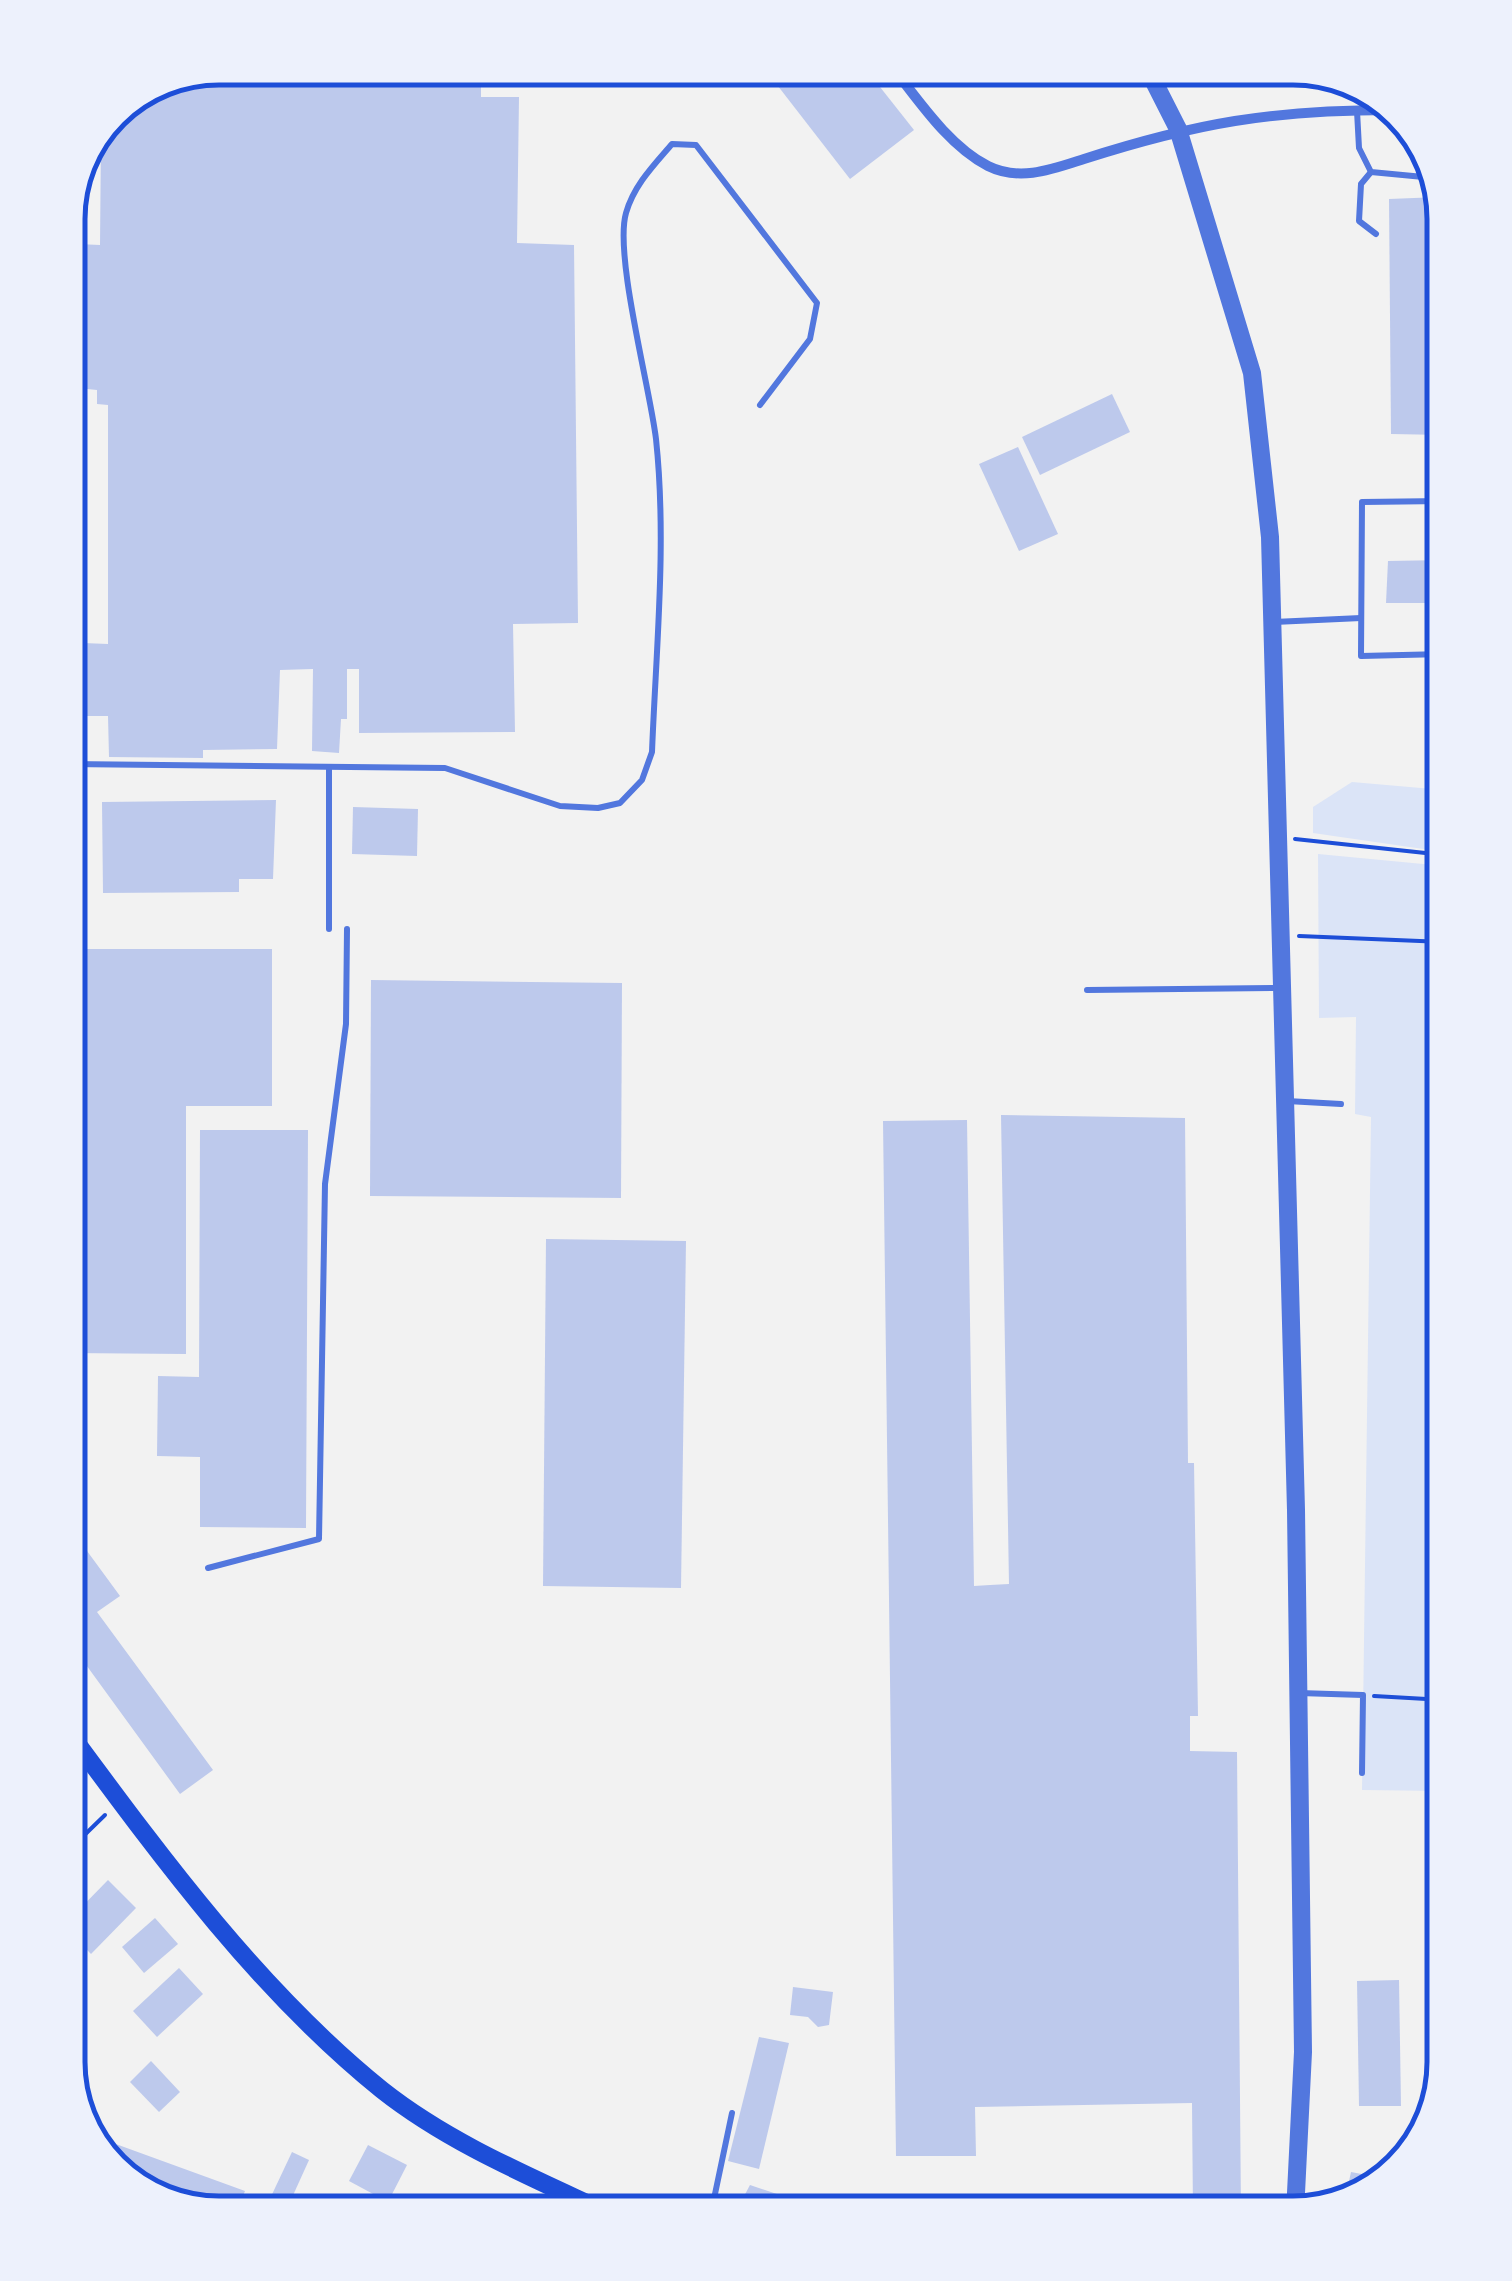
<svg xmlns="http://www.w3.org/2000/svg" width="1512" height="2281" font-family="Lato,sans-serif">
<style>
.green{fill:#dbe4f7}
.building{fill:#bdc9ec}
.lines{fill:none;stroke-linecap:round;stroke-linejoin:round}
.path{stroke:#1d4ed8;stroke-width:4}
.service{stroke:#5277de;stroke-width:6}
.minor{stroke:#5277de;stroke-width:10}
.tertiary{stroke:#5277de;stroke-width:18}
.secondary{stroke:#1d4ed8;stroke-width:18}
.rim{fill:none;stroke:#1d4ed8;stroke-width:5}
</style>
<rect width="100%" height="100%" fill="#f2f2f2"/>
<g class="green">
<path d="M1238 68H1302L1331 77 1238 80Z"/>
<path d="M1352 782 1444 790V852L1313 833V807Z"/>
<path d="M1318 854 1444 866V1791L1362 1790 1371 1117 1355 1114 1356 1017 1319 1018Z"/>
</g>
<g class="building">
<path d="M219 68H481V97H519L517 243 574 245 578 623 513 624 515 732 359 733V669H347V719H341L339 753 312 751 313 669 280 670 277 749 203 750V758L109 757 108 716H83V643L108 644V405L97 404V390L78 388V244L100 245 101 136 112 112 156 98V93Z"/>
<path d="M764 68H865L914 130 850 179Z"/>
<path d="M1439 197 1444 219V435L1391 434 1389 199Z"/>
<path d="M1112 394 1130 432 1040 475 1022 437Z"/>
<path d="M1018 447 1058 534 1019 551 979 464Z"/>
<path d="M1444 560V603H1386L1388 561Z"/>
<rect x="1426" y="673" width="18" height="40"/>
<path d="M276 800 273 879H239V892L103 893 102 802Z"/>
<path d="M353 807 418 809 417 856 352 854Z"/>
<path d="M68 949H272V1106H186V1354L68 1353Z"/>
<path d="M371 980 622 983 621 1198 370 1196Z"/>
<path d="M1001 1115 1185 1118 1188 1463H1194L1198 1716H1190V1751L1237 1752 1241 2213H1193L1192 2103 975 2107 976 2156H896L883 1121 967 1120 974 1586 990 1585 1009 1584Z"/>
<path d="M200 1130H308L306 1528 200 1527V1457L157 1456 158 1376 199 1377Z"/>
<path d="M546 1239 686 1241 681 1588 543 1586Z"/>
<path d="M68 1525 120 1596 97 1612 213 1770 180 1794 68 1640Z"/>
<rect x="1440" y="1810" width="4" height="125"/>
<path d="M108 1880 136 1908 91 1954 68 1930V1921Z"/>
<path d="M155 1918 178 1944 144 1973 122 1947Z"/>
<path d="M179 1968 203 1994 157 2037 133 2011Z"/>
<path d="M1399 1980 1401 2106H1359L1357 1981Z"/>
<path d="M793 1987 833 1992 829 2025 818 2027 808 2017 790 2015Z"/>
<path d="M759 2037 789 2043 759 2169 728 2161Z"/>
<path d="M151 2061 180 2092 159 2112 130 2082Z"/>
<path d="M113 2143 245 2191 236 2213H210L135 2188 107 2158Z"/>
<path d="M368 2145 407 2165 388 2202 349 2181Z"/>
<path d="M292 2152 309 2160 285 2213H269L267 2205Z"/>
<path d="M1351 2172 1383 2178 1368 2193 1345 2200Z"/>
<path d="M750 2185 786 2197 781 2213H735Z"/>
<path d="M433 2195 459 2213H422Z"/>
</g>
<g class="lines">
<g class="path">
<path d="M1295 839 1444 855"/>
<path d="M1299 936 1444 942"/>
<path d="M1374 1696 1444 1700"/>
<path d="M68 1851 105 1815"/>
</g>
<g class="service">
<path d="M1357 111 1359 148 1371 172 1434 178"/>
<path d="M1371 172 1361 184 1359 221 1376 234"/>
<path d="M1274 622 1361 618"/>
<path d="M1444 654 1361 656 1362 502 1444 501"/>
<path d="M68 764 445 768 560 806 598 808 620 803 642 780 652 752C656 649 667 542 656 439 650 388 614 255 626 213 634 185 654 165 672 144L696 145 817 303 810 339 760 405"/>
<path d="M329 767V929"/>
<path d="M68 805 69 930"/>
<path d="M1087 990 1280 988"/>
<path d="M1287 1101 1341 1104"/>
<path d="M208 1568 319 1539 325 1184 346 1024 347 929"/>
<path d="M1299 1693 1363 1695 1362 1773"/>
<path d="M711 2213 732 2113"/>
</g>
<path class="minor" d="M893 68C919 101 949 146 988 166 1020 182 1053 169 1084 159 1196 123 1272 110 1391 110"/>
<path class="tertiary" d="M1147 68 1178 129 1252 373 1270 537 1296 1510 1303 2052 1295 2213"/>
<path class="secondary" d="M68 1731C161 1857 259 1991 382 2090 449 2143 531 2177 608 2213"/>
</g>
<path d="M0 0H1512V2281H0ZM219 85H1293A134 134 0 0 1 1427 219V2062A134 134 0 0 1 1293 2196H219A134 134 0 0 1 85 2062V219A134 134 0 0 1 219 85Z" fill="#edf1fc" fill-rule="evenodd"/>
<path class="rim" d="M219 85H1293A134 134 0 0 1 1427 219V2062A134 134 0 0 1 1293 2196H219A134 134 0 0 1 85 2062V219A134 134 0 0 1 219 85Z"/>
</svg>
